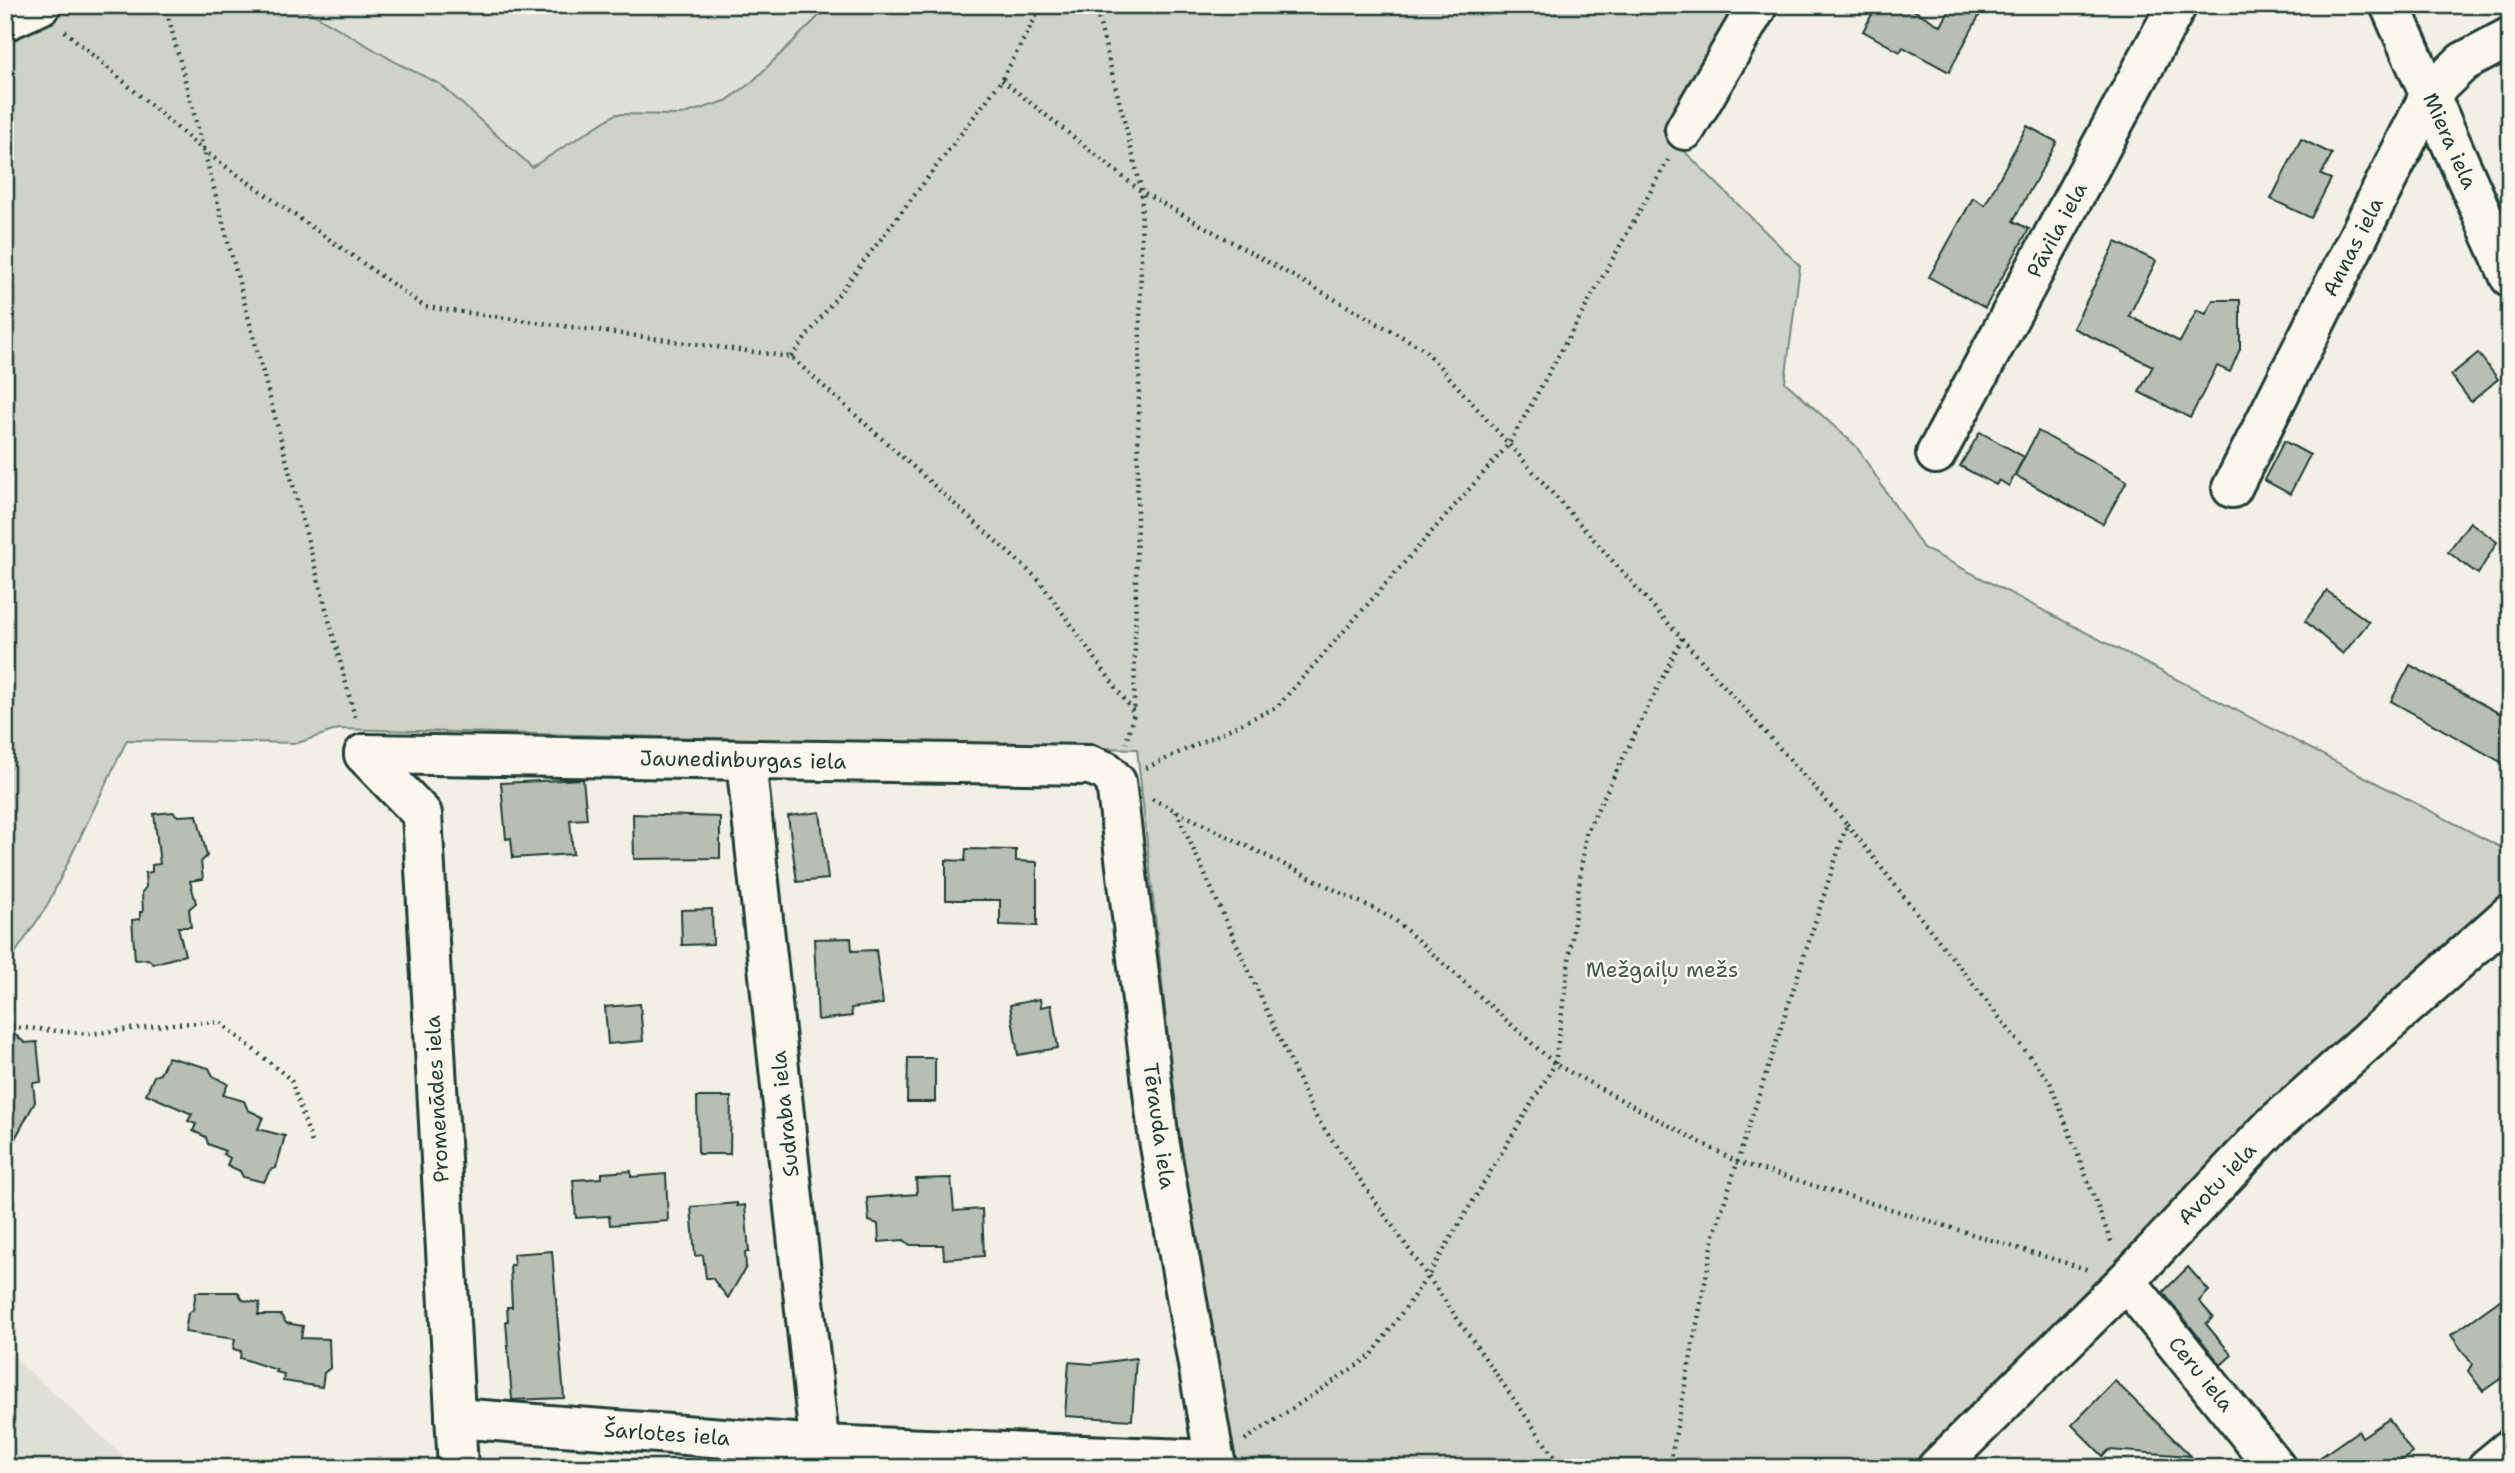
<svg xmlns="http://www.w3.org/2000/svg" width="2515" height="1473" font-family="'Shantell Sans',sans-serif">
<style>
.built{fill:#e0e1d6}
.green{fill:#cfd2c8;stroke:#77887e;stroke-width:2}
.building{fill:#b7beb3;stroke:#1f3d34;stroke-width:2}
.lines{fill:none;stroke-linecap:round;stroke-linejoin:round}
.minor-casing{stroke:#1f3d34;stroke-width:44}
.path{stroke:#1f3d34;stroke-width:4.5;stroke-dasharray:2 5;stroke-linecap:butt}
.minor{stroke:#fbf7ec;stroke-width:38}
.labels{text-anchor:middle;stroke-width:5;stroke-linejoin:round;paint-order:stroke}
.street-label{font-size:21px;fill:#1f3d34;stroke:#fbf7ec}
.park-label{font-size:21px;fill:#425b52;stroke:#fbf7ec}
</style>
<rect width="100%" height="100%" fill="#f2f0e5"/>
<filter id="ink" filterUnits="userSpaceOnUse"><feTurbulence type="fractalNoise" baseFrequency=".0143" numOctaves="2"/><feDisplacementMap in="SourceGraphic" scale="14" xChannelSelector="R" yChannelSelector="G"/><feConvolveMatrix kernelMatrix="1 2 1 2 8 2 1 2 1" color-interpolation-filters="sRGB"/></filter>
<g filter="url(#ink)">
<g class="built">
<path d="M298 5H830L752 82 726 101 680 115 616 114 532 167 440 84 399 64Z"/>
<path d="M5 1349 137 1468H5Z"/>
</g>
<path class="green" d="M5 5H298L399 64 440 84 532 167 616 114 680 115 726 101 752 82 830 5H1737L1663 130 1800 266 1785 382 1856 446 1923 548 2510 852V892L2261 1114 2115 1269 1910 1468H1233L1178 1130 1137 749 339 729 298 743 127 740 47 906 5 968Z"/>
<g class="building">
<path d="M1877 5H1905L1941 26 1952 5H1985L1949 72 1903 47 1900 52 1863 31Z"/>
<path d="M2027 126 2057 142 2013 221 2029 229 1985 308 1929 277 1973 198 1985 205Z"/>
<path d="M2301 139 2332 154 2321 175 2331 179 2311 218 2271 199Z"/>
<path d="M2116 242 2156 261 2129 316 2180 342 2197 310 2206 314 2213 300H2240V349L2230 372 2217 366 2190 418 2139 392 2153 366 2073 328Z"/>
<path d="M2478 353 2498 379 2471 402 2451 375Z"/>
<path d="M2038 431 2127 481 2103 524 2015 475Z"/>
<path d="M1980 432 2024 457 2009 486 1999 480 1996 485 1960 466Z"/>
<path d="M2284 441 2310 455 2290 494 2264 480Z"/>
<path d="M2470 522 2497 542 2478 574 2448 552Z"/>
<path d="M2327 591 2369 622 2343 654 2305 621Z"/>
<path d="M2410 665 2510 719V767L2391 701Z"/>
<path d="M583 779 587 819 570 820 573 854 513 858 511 838 506 839 501 783Z"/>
<path d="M173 812 178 816 197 815 207 856 201 862 203 879 190 881 196 903 189 909 191 927H178L185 955 153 964 148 959 135 960 132 920 140 919V912H143L142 892 146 887 145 873 152 872V865L160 864 154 814Z"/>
<path d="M820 812 828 879 797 882 788 816Z"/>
<path d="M633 814 720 817V858L634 859Z"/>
<path d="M966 849 1016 850V861L1037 862V926L1000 925V900H946V860L965 861Z"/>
<path d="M712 909 713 944 682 945 681 910Z"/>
<path d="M851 938 852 951 876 950 883 1004 851 1008 852 1016 818 1020 814 939Z"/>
<path d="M1040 999 1041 1007 1051 1005 1058 1048 1018 1055 1010 1005Z"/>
<path d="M640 1004 643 1041 608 1044 605 1007Z"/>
<path d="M5 1026 25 1043 37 1042 41 1082 33 1083 35 1102 5 1157Z"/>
<path d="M168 1057 209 1068 213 1076 228 1084 223 1095 244 1101 248 1110 263 1117 258 1129 285 1136 276 1168 270 1170 264 1182 243 1177 240 1171 227 1165 230 1158 223 1154 225 1151 208 1144 206 1137 193 1131 196 1124 188 1121 192 1114 146 1094 154 1076 160 1074Z"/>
<path d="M908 1058H935V1102H907Z"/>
<path d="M697 1097H731L730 1154H698Z"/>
<path d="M631 1171V1177L666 1174 668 1221 610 1225 609 1216 576 1218 573 1180 602 1178V1173Z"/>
<path d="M951 1178 954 1211 982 1209 984 1256 944 1259 943 1245H910L904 1240 879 1242 878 1224 869 1221 867 1198 917 1194 916 1179Z"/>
<path d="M737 1203V1206L745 1205 749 1252H745L746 1267 728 1298 712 1278H706L703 1255 695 1256 691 1207Z"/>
<path d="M552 1251 564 1398 512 1400 506 1321H508L507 1307H512L510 1265H514L513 1254Z"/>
<path d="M2188 1267 2209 1291 2199 1301 2213 1317 2206 1324 2232 1355 2221 1365 2163 1292Z"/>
<path d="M196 1292H238L243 1300 260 1303 258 1315H281L286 1323 303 1326 301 1338 329 1339 330 1368 324 1373 322 1387 283 1381 284 1374 276 1372 277 1370 240 1358 241 1351 233 1349 235 1339 185 1332 188 1313 193 1310Z"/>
<path d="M2510 1293V1372L2483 1391 2468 1371 2472 1364 2451 1335Z"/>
<path d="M1136 1358 1132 1420 1065 1416 1069 1362 1092 1364Z"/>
<path d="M2115 1381 2191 1456 2109 1450 2103 1456 2072 1425Z"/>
<path d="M2389 1419 2412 1453 2391 1468H2305L2358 1431 2362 1437Z"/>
</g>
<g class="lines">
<g class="minor-casing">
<g id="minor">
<path d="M2390 5 2510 277"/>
<path d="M5 21 41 5"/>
<path d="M1685 130 1758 5"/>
<path d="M1936 454 2177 5"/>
<path d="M2232 488 2430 94 2463 62 2510 37"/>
<path d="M364 754 1090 765 1106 771 1116 782 1158 1134 1216 1468"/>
<path d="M364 754 422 814 458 1468"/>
<path d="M746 761 822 1468"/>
<path d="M2126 1281 2276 1468"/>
<path d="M455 1418 820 1445 1215 1460"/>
<path d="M1937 1468 2126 1281 2272 1126 2510 914"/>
<path d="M2487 1468 2510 1449"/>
</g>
</g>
<g class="path">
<path d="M165 5 356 721"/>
<path d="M1095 5 1142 192 1424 349 1847 824 1715 1231 1669 1468"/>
<path d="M65 31 204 151 425 307 791 357 1039 580 1134 713 1126 743"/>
<path d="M1002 80 1142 192 1134 711"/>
<path d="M791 357 1002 80 1042 5"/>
<path d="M1146 768 1277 707 1509 444 1668 160"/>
<path d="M1152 799 1394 919 1555 1064 1737 1162 2089 1270"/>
<path d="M1176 811 1314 1114 1562 1468"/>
<path d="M1847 824 2050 1082 2112 1244"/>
<path d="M5 1026 89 1034 173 1024 220 1022 291 1080 312 1143"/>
<path d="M1245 1440 1371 1356 1428 1276 1555 1064 1586 833 1682 638"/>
</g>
<use href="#minor" class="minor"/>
</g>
</g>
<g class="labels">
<g class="street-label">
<text transform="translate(2450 141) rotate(66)" y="7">Miera iela</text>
<text transform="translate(2057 230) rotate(-62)" y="7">Pāvila iela</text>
<text transform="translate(2353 247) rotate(-63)" y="7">Annas iela</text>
<text transform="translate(743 760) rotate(1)" y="7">Jaunedinburgas iela</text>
<text transform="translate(437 1099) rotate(-93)" y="7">Promenādes iela</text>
<text transform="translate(785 1114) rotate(-96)" y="7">Sudraba iela</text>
<text transform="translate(1159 1126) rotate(82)" y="7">Tērauda iela</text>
<text transform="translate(2217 1184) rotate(-47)" y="7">Avotu iela</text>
<text transform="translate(2201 1374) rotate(51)" y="7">Ceru iela</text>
<text transform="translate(667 1434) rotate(4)" y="7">Šarlotes iela</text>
</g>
<g class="park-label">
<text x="1662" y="977">Mežgaiļu mežs</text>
</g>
</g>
<rect width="2515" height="1473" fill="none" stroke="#fbf7ec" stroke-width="28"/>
<rect x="14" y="14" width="2487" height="1445" fill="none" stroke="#1f3d34" stroke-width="2.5" filter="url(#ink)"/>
</svg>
